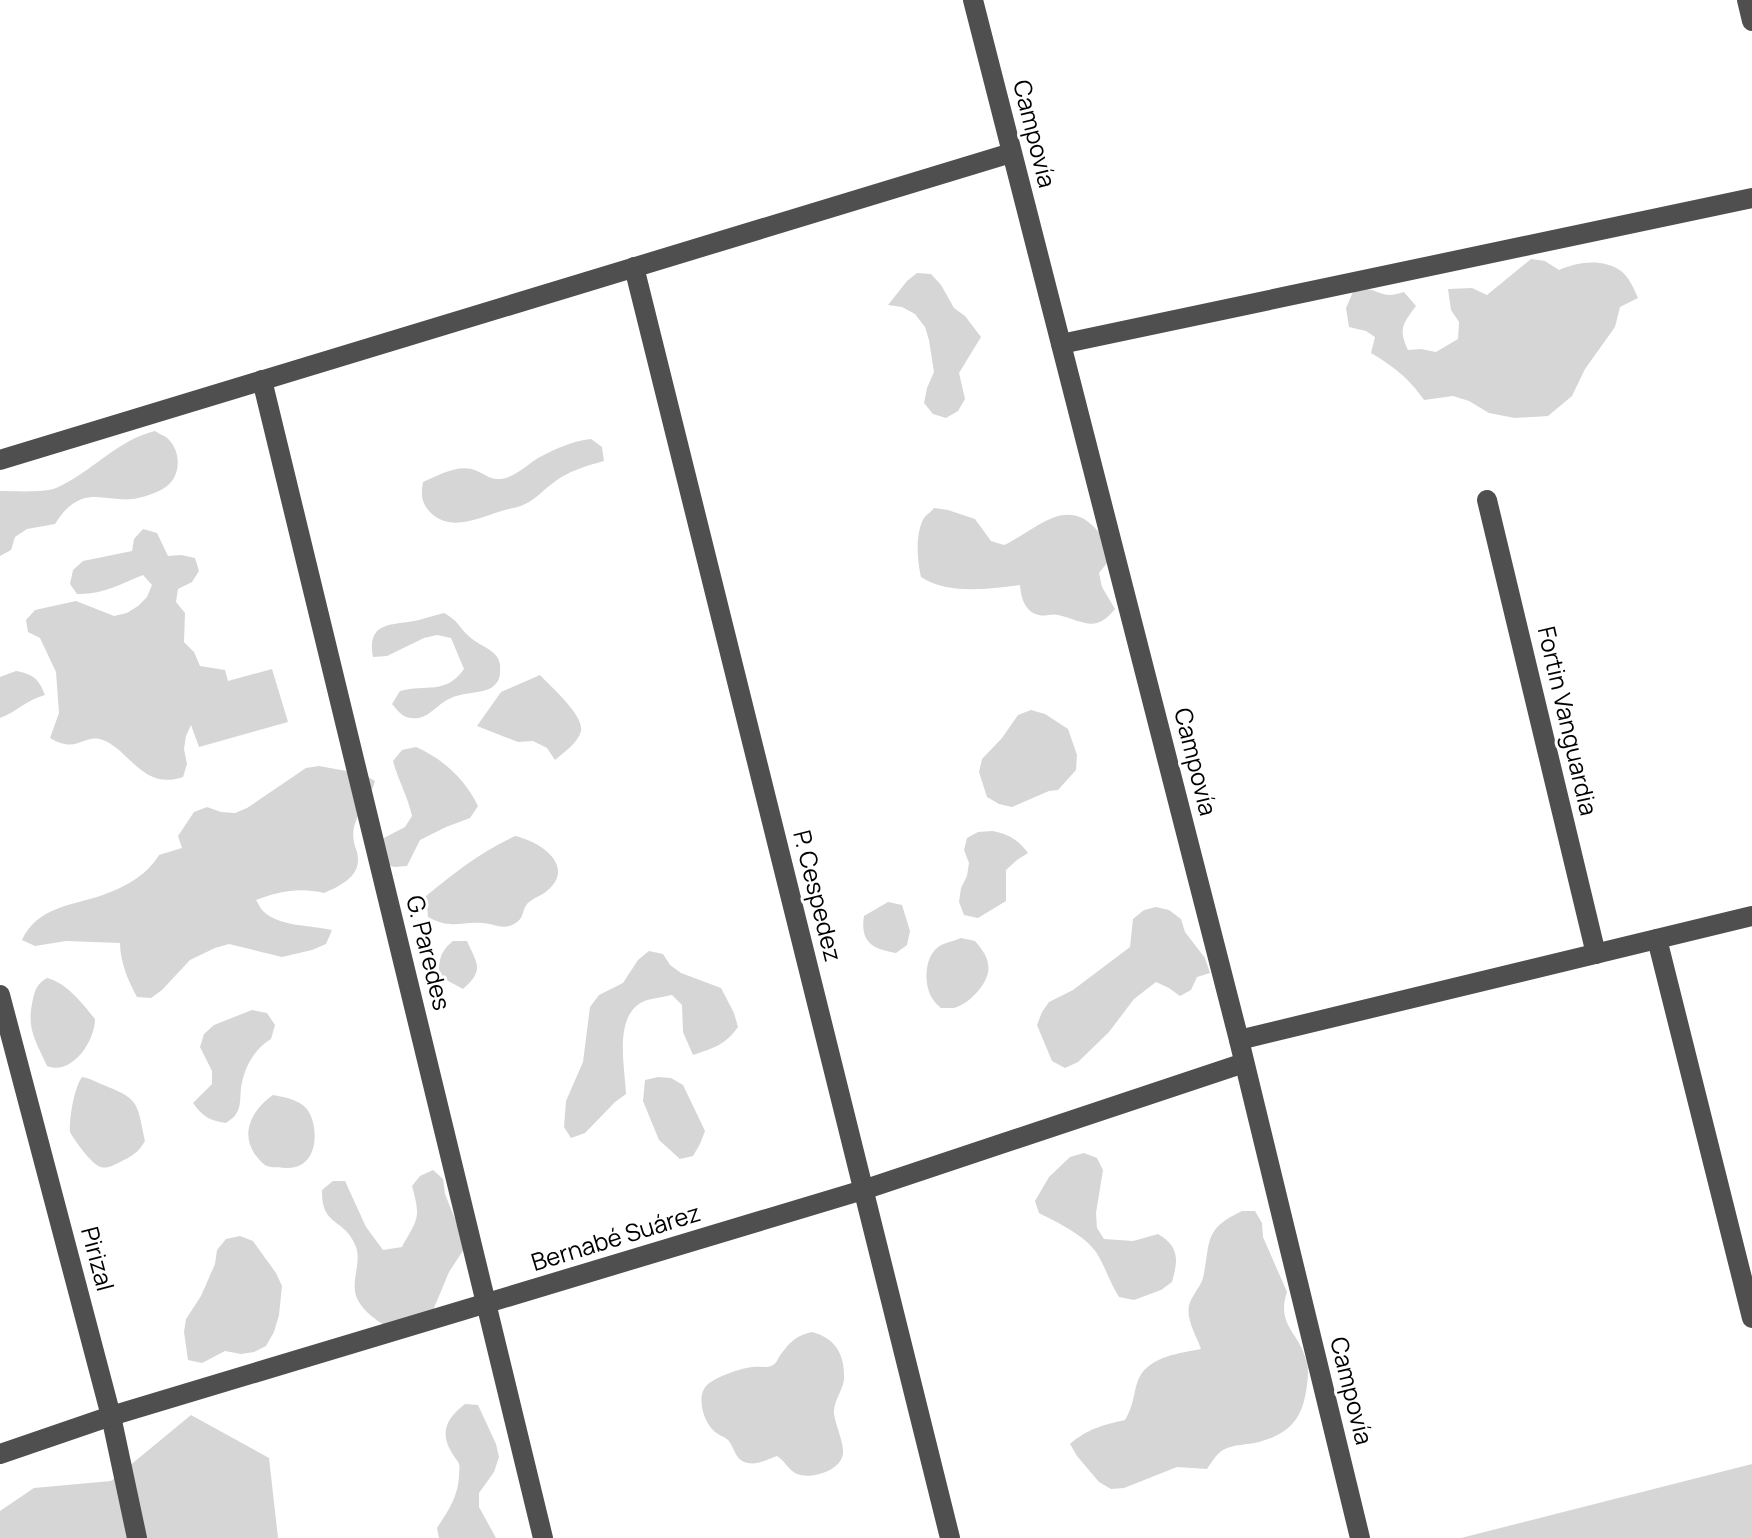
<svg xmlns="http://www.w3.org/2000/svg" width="1752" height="1538" font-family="Manrope,sans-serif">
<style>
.green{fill:#d6d6d6}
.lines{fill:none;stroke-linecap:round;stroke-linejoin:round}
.minor{stroke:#4f4f4f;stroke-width:20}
.labels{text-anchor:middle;stroke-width:6;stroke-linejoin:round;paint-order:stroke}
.street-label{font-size:24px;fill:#000;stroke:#fff}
</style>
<rect width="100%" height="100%" fill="#fff"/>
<g class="green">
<path d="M1531 259 1545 261 1559 270C1578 262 1602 258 1621 271 1629 277 1634 289 1638 298L1620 307 1615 327 1585 369 1572 396 1548 416 1515 418 1489 413 1469 401 1453 396 1424 400C1408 377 1394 367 1371 353L1375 337 1366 331 1349 327 1346 308 1353 292C1373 285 1374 294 1389 295 1394 295 1399 293 1404 292L1416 306C1403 323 1398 329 1408 350L1421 349 1436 352 1458 339 1459 322 1451 310 1448 289 1472 288 1487 295Z"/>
<path d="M917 273 931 274 941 285 954 308 965 316 981 337 959 373 965 399 958 411 946 418 933 414 924 403 927 388 934 372 929 340 925 327 915 314 902 307 888 305 907 281Z"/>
<path d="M155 431C158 433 162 435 166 437 181 449 182 474 167 486 159 492 147 496 138 498 120 503 99 493 82 499 69 504 62 513 55 524L27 529 15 537 11 550 0 556V491C15 491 43 493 56 488 91 473 117 440 155 431Z"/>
<path d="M591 439 602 447 604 461C586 466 568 471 553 483 542 491 535 500 523 505 517 508 511 508 505 510 480 517 450 534 429 511 421 501 421 494 423 482 440 475 459 463 477 471 485 474 490 480 500 479 514 478 527 465 538 458 555 449 572 441 591 439Z"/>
<path d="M934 508 948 510 975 519 991 541 1004 545C1033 532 1065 495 1095 528 1101 534 1106 542 1111 549L1107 563 1099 573 1102 587 1115 609C1095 634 1084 621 1058 615 1052 613 1045 617 1039 615 1025 612 1021 598 1020 585 987 589 949 595 921 577 917 560 915 533 924 518 927 514 931 512 934 508Z"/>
<path d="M143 529 157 533 168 556 181 555 195 558 199 571 192 582 178 589 176 602 185 613 184 642 194 652 200 666 225 670 228 681 272 669 288 722 199 747 191 725 186 736 184 749 187 764 183 777C153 787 140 769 119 750 115 747 109 742 103 740 82 733 79 755 50 738L59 713 56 672 40 638 28 632 26 620 35 610 76 601 114 616 127 613 138 606 147 597 152 585 143 575C121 584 102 595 77 594L70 584 73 570 83 561 132 551 134 539Z"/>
<path d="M444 613C459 621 459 628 471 638 484 649 503 651 500 672 500 679 497 684 491 688 480 694 461 692 449 699 436 705 427 721 411 718 402 717 398 711 392 704L400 691C426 684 446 695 464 669L451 638 437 635 424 638 387 656 373 657C367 620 392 626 419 620 427 618 435 615 444 613Z"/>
<path d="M16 671C33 674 39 679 45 695 26 700 18 711 0 718V677Z"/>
<path d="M540 675C551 687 584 715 581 731 578 743 564 752 555 760L547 748 533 741 518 742 477 726 501 692Z"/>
<path d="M1031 710 1045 714 1068 729 1077 755 1076 770 1058 790 1049 791 1012 807 999 804 987 797 979 772 982 759 1002 738 1018 715Z"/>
<path d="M416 747C443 759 465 779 478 806L470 818 446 827 420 840 407 866 394 867 381 862 382 839 405 827 412 816C408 797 398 780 393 761L402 750Z"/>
<path d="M319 766 363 774 375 781C370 800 358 810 354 827 352 837 354 844 357 852 363 875 342 885 324 893 300 887 279 891 256 900 258 903 260 908 263 911 279 927 311 925 332 930L326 944 312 950 282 957 229 944 215 948 190 960 162 990 151 998 137 997C128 981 120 961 120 943L66 941 35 946 22 940C37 908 68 906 97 897 121 889 146 877 159 855L182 848 178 836 194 812 207 807 221 812 235 813 247 808 306 768Z"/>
<path d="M992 831C1009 834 1018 840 1028 853L1017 860 1006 870V901L978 918 964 915 959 902 961 888 967 876 969 863 964 850 967 838 978 832Z"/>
<path d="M515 836C539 841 576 865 548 890 542 896 532 898 527 904 521 912 525 918 514 924 503 930 494 924 483 923 460 921 452 930 428 917L426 896C455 872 481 852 515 836Z"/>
<path d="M888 902 902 905 910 931 907 945 896 953C872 949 860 942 864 916Z"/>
<path d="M1156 907 1169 910 1181 919 1185 932 1205 958 1210 973 1197 977 1191 990 1180 996 1169 988 1156 982 1134 999 1109 1032 1078 1062 1065 1068 1052 1061 1037 1025 1042 1012 1049 1002 1073 990 1130 947 1133 919 1144 910Z"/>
<path d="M961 938 975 941C980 947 987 955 988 964 992 980 970 1004 954 1008 953 1008 942 1008 941 1008 938 1005 934 1002 932 998 924 985 924 959 937 948 942 943 954 941 961 938Z"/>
<path d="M453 941H467C477 964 485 970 463 989L439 976C439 959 440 952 453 941Z"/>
<path d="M649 951 663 954 670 965 681 973 721 988 734 1013 738 1027C725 1045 714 1048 693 1055L683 1032 682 1005 672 995C664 997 655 998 647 1000 612 1012 625 1066 626 1094L615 1102 585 1133 571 1138 564 1127 566 1101 583 1062 590 1007 599 995 623 983 638 960Z"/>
<path d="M47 978C67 983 82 1003 95 1019 95 1041 72 1076 47 1066 35 1039 26 1029 33 999 35 989 38 983 47 978Z"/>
<path d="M252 1010 267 1013 275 1025 271 1039C254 1049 244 1068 241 1088 240 1097 241 1107 236 1114 234 1118 229 1120 226 1123 210 1121 202 1116 193 1103L212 1084V1071L200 1047 204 1034 214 1025Z"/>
<path d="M82 1077C89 1078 94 1081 101 1084 139 1099 137 1101 145 1141 139 1152 131 1157 120 1162 114 1165 107 1169 101 1167 92 1165 75 1141 70 1132 69 1119 74 1088 82 1077Z"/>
<path d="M658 1077 671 1078 683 1085 705 1131 700 1144 693 1156 680 1159 659 1140 643 1101 645 1080Z"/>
<path d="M273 1095C289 1098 307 1101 312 1119 319 1141 313 1170 285 1168 280 1167 271 1168 267 1166 262 1164 257 1157 254 1153 240 1131 254 1108 273 1095Z"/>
<path d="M1084 1153 1097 1158 1103 1170 1096 1213 1097 1228 1104 1239 1133 1241 1158 1234C1180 1247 1178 1260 1172 1282L1161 1290 1134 1300 1119 1297C1110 1283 1105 1266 1096 1252 1083 1234 1058 1223 1039 1213L1035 1201 1049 1177 1070 1157Z"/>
<path d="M433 1170 443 1179 445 1194 461 1234 464 1249 449 1272 431 1315 393 1330C379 1323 357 1308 355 1291 353 1276 361 1261 356 1247 345 1217 321 1228 322 1190L333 1181H345L366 1227 383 1250 402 1247C418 1218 421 1219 412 1186L420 1176Z"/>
<path d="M1242 1211H1255L1262 1223 1263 1237 1287 1292C1276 1325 1299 1332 1306 1360 1309 1368 1308 1376 1307 1385 1303 1417 1292 1433 1259 1442 1247 1445 1234 1444 1223 1450 1216 1454 1212 1462 1207 1469L1177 1467 1124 1488 1111 1489 1099 1482 1077 1456 1070 1444C1087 1429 1103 1425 1125 1420 1135 1403 1133 1392 1139 1378 1150 1356 1181 1353 1201 1349 1197 1337 1186 1320 1189 1306 1191 1296 1200 1288 1203 1278 1211 1241 1203 1229 1242 1211Z"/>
<path d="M240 1236 253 1241 276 1273 282 1286 279 1315 274 1332 266 1346 254 1352 241 1354 225 1351 202 1363 188 1360 184 1332 186 1319 201 1296 215 1264 217 1250 226 1239Z"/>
<path d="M812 1332C835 1338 845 1354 844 1379 843 1391 833 1401 834 1414 836 1426 842 1438 843 1450 845 1470 810 1481 795 1473 788 1469 785 1461 777 1456 769 1459 757 1465 748 1463 735 1461 735 1448 728 1440 724 1436 717 1435 713 1430 703 1420 696 1396 707 1385 715 1377 741 1368 753 1367 759 1366 766 1368 771 1366 776 1364 777 1361 779 1357 790 1342 795 1336 812 1332Z"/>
<path d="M465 1404 478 1405 496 1444 499 1457 494 1472 479 1493V1507L496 1538H439L437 1528C448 1511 458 1497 459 1476 459 1472 460 1468 459 1464 459 1462 452 1454 452 1453 439 1432 447 1418 465 1404Z"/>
<path d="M191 1415 269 1458 278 1538H0V1511L34 1488 111 1481Z"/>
<path d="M1752 1464V1538H1461Z"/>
</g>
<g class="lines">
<g class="minor">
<path d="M973 0 1239 1040 1360 1538"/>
<path d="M1747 0 1752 21"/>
<path d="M634 267 950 1538"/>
<path d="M1061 344 1752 198"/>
<path d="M262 380 543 1538"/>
<path d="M0 460 1011 153"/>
<path d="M1487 500 1596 954"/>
<path d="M1657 939 1752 1318"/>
<path d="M0 995 111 1416 137 1538"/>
<path d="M1239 1040 1752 916"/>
<path d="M0 1454 111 1416 863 1190 1244 1063"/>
</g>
</g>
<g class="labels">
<g class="street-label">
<text transform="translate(1034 134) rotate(76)" y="8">Campovía</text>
<text transform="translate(1567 721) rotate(77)" y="8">Fortin Vanguardia</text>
<text transform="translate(1195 762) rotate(76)" y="8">Campovía</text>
<text transform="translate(817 896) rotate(76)" y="8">P. Cespedez</text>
<text transform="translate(428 953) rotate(76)" y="8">G. Paredes</text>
<text transform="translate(616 1238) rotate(-17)" y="8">Bernabé Suárez</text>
<text transform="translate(97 1259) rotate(75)" y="8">Pirizal</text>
<text transform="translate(1351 1391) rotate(76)" y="8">Campovía</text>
</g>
</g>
</svg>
